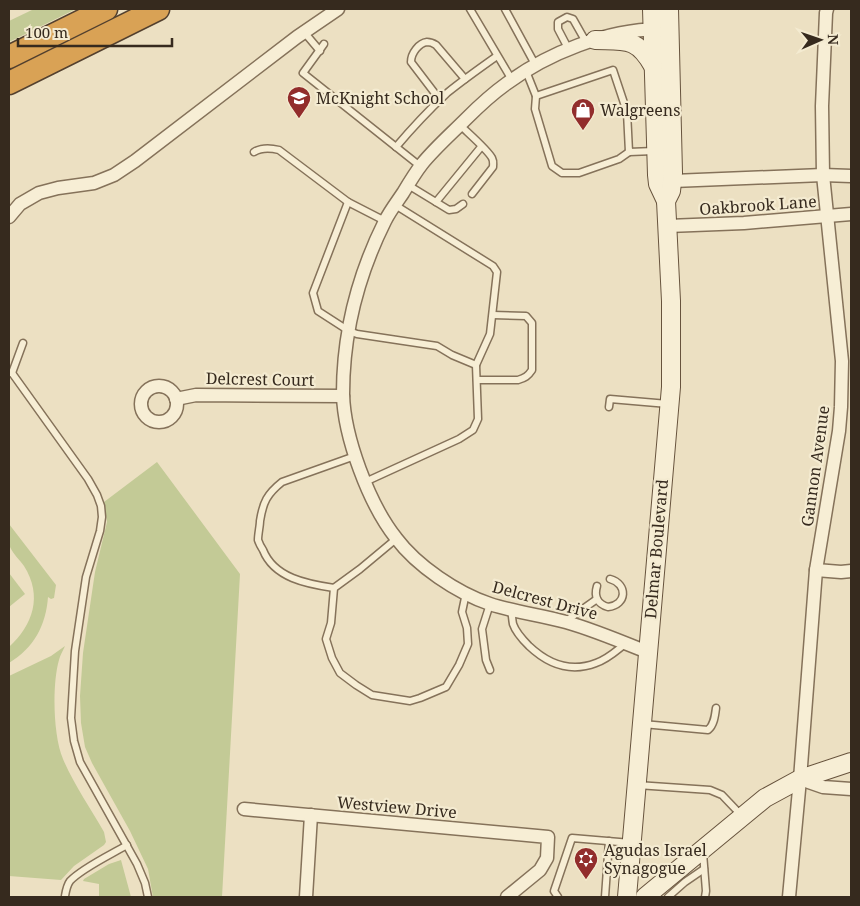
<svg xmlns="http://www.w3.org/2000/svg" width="860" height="906" font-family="'Noto Serif',serif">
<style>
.green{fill:#c3ca96}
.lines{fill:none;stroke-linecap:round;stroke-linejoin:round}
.lane-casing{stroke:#85725a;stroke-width:9}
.street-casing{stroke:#85725a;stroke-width:15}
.secondary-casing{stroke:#67533d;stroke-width:20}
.highway-casing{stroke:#53402e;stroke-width:25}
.lane{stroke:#f7eed5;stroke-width:6}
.street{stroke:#f7eed5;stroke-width:12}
.secondary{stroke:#f7eed5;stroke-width:18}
.highway{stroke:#d9a255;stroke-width:22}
.labels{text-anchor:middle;stroke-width:4.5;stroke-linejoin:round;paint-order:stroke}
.poi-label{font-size:16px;fill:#362a1e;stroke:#f4ebd1;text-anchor:start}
.street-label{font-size:16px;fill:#362a1e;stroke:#f4ebd1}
</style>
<rect width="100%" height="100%" fill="#ece0c2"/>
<g class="green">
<path d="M34 9H76L9 42V21Z"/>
<path d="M157 462 240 574 222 897H153L148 869 130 831 92 763 85 747 81 723 80 696 83 653 95 572 107 522 104 502Z"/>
<path d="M9 524 56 585 54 598 51 599 48 597C46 625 34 648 9 663V647C33 625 43 596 24 566 20 560 13 554 10 547 7 541 9 530 9 524Z"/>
<path d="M9 573 25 594 9 607Z"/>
<path d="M65 646C63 651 60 655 59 660 52 684 53 736 63 759 73 783 91 809 104 832L106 842 104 845 74 866 61 880 9 876V676L51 656Z"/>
<path d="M121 860 131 897H99V884L83 881 84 879 109 864Z"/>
</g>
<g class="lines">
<g class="lane-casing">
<g id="lane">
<path d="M470 9 512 80"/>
<path d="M505 9 536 66"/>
<path d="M304 32 320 51"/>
<path d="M324 44 303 73 420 166"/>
<path d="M569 50 558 29V22L567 17 573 19 586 42"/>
<path d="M526 71 536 96 613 70 627 112 629 152 654 151"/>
<path d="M536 96 535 109 552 166 562 173H579L619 159 629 152"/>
<path d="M440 100 411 62C411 53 419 43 427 42 431 42 433 43 436 45L465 79"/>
<path d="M460 125C467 132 488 150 492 158 494 162 493 163 493 167L472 194"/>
<path d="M396 147C412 128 429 110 447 93 463 80 480 68 497 56"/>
<path d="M254 152C262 147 271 148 279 150L348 202"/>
<path d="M408 185 449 210 456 209 463 204"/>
<path d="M436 202 481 147"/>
<path d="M385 221 348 202 313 293 318 311 349 331 357 334 437 346 452 355 476 365"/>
<path d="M9 373H12L88 479 97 495 101 506 102 517 100 531 86 577 75 651 71 718 74 741 80 762 137 864 145 883 148 897"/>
<path d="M12 373 23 343"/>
<path d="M477 380H518C525 378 528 376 532 370V323L526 316 493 315"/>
<path d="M609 407 610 399 668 404"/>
<path d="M365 482 459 439 473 430 478 419 476 365 490 334 497 272 493 266 395 205"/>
<path d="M396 539 360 569 334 588 331 623 326 639 332 658 340 673 356 685 372 695 410 701 420 698 446 687 459 665 468 644 467 628 462 612 466 593"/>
<path d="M597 586C594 596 597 604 608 607 627 605 628 584 610 579"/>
<path d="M334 588C307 584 274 578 263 550 261 547 259 543 258 540 258 534 260 526 260 521 263 502 267 494 282 482L355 456"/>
<path d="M490 604 482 629 486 660 490 670"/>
<path d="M511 609C512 614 512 619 513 624 516 633 523 640 529 646 548 664 570 673 596 663 608 659 616 651 625 644"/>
<path d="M566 621 597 599"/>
<path d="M643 724 708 730C714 725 715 716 716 708"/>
<path d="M637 785 710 790 722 795 742 816"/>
<path d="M703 853 706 891 705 897"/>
<path d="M65 896C66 890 67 885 70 881 82 868 112 854 127 845"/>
<path d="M558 897 554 891 572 838 631 843"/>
<path d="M605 897 609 841"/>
<path d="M668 897 685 882 704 869"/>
</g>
</g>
<g class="street-casing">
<g id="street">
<path d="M673 181 823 175 851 176"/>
<path d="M9 217 20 204 39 193 58 188 94 183 114 175 135 161 297 37 338 9"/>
<path d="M668 226 744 223 851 214"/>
<circle cx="159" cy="404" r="18"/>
<path d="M176 399 196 395 343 396"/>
<path d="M816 570 841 572 851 571"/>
<path d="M647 652C620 641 594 630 566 622 541 615 514 612 490 604 457 593 417 566 396 538 369 504 344 437 343 394 343 334 358 275 385 221 390 211 397 202 403 193 409 183 415 173 422 164 435 148 451 134 466 119 478 107 492 94 506 84 548 53 606 30 659 29"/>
<path d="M800 779 823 787 851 789"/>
<path d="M244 809 548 837 547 858 540 870 507 897"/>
<path d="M306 897 311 815"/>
<path d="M789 897 800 779 816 570 839 431 841 407 842 361 823 175 822 106 826 13 827 9"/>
</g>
</g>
<g class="secondary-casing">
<g id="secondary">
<path d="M652 9 657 175 658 184 666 201"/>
<path d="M595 40C625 41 637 37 653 66"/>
<path d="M627 897 671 387V301L666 201 671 191 673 173 669 9"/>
<path d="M645 897 765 798 800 779 851 762"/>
</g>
</g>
<g class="highway-casing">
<g id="highway">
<path d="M9 57 106 9"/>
<path d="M9 83 158 9"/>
</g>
</g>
<use href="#lane" class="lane"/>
<use href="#street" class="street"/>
<use href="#secondary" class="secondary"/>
<use href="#highway" class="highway"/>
</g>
<defs>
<g id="school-pin" transform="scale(1.25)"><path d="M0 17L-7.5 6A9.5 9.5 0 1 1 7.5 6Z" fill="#922d2c" stroke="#f4ebd1"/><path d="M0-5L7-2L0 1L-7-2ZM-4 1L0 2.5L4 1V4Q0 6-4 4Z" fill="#fff"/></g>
<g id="shop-pin" transform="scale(1.25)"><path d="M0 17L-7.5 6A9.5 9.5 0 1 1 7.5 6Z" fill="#922d2c" stroke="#f4ebd1"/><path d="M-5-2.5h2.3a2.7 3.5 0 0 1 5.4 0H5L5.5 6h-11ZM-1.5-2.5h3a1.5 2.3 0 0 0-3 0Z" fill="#fff"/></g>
<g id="synagogue-pin" transform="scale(1.25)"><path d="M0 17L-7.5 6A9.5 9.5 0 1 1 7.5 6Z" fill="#922d2c" stroke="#f4ebd1"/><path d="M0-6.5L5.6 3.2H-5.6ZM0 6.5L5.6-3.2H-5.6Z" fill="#fff"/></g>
</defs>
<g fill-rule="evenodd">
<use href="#school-pin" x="299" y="98"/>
<use href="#shop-pin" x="583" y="110"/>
<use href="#synagogue-pin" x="586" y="859"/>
</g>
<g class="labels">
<g class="poi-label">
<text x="316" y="104">McKnight School</text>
<text x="600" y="116">Walgreens</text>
<text x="604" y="856">Agudas Israel<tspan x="604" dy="18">Synagogue</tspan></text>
</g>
<g class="street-label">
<text transform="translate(758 205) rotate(-4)" y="6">Oakbrook Lane</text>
<text transform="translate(260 379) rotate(1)" y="6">Delcrest Court</text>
<text transform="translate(815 466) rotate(-82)" y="6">Gannon Avenue</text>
<text transform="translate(656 549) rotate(-85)" y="6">Delmar Boulevard</text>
<text transform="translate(545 600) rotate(15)" y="6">Delcrest Drive</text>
<text transform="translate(397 807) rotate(5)" y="6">Westview Drive</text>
</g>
</g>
<rect width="860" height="906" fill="none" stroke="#362a1e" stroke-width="20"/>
<g transform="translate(820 40) rotate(88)" stroke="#f4ebd1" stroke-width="4" paint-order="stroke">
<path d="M0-4L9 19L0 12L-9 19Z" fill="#362a1e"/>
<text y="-8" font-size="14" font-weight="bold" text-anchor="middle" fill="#362a1e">N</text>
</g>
<path d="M18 38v8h154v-8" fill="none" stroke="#362a1e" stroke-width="2.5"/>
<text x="25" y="38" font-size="15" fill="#362a1e" stroke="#f4ebd1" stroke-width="4" paint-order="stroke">100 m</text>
</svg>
